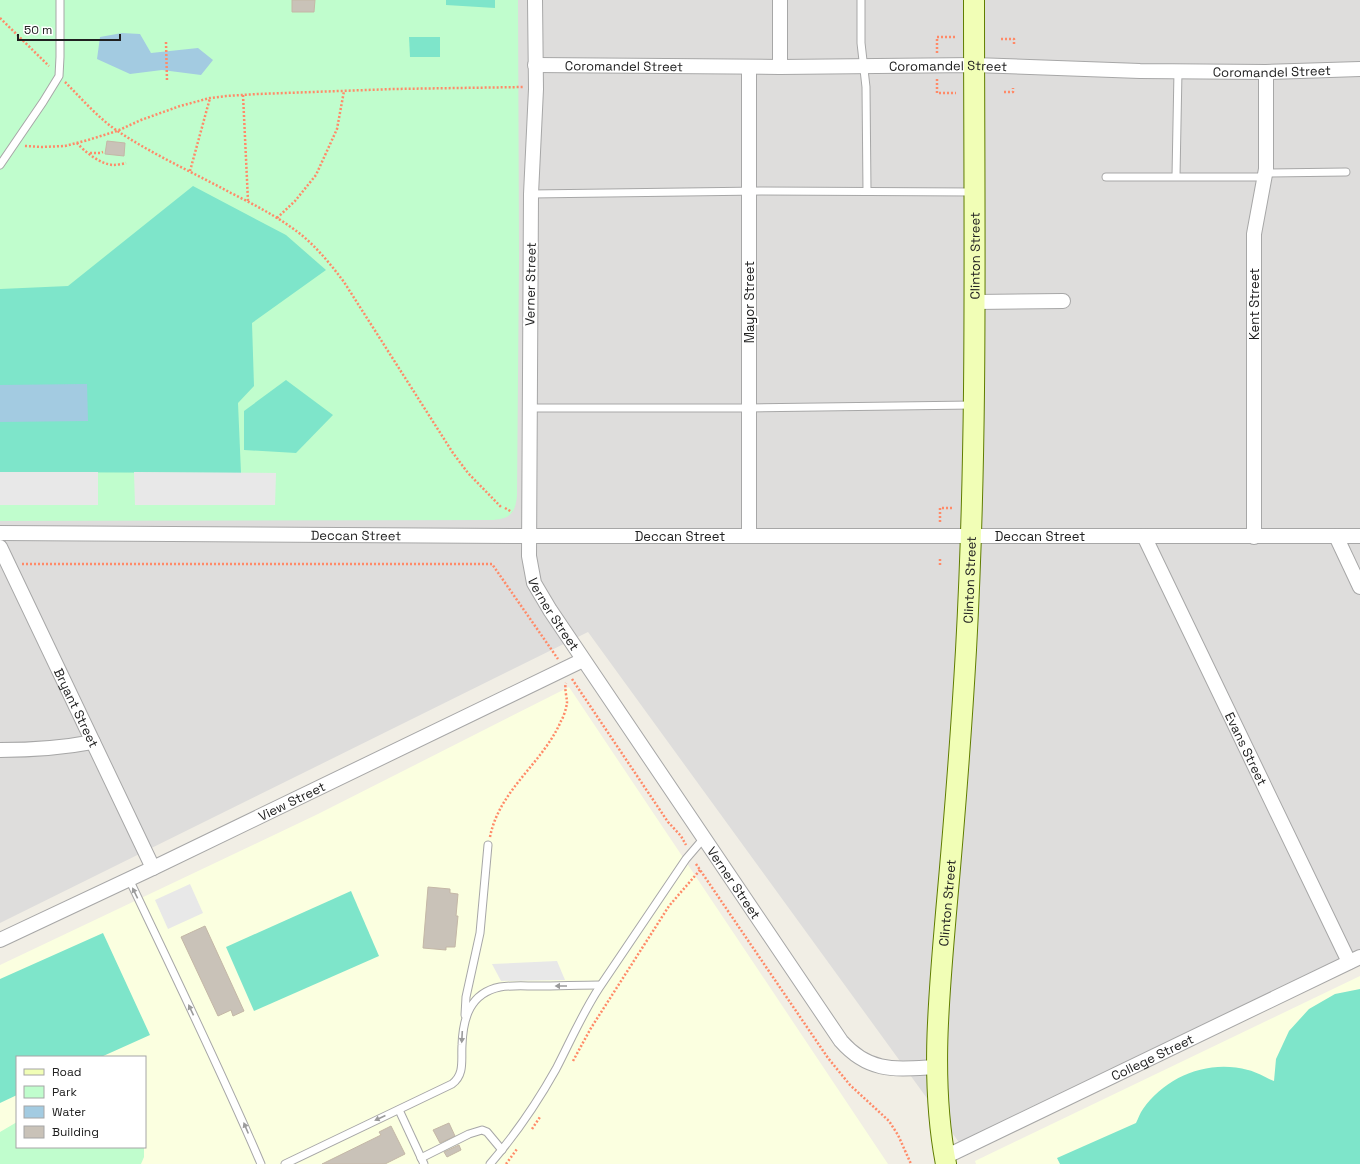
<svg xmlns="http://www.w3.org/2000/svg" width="1360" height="1164" font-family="'Space Grotesk',sans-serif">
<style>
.residential{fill:#dedddc}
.education{fill:#fbffe0;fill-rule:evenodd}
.park{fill:#c0fdcd}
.pitch{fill:#7ee5ca}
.parking{fill:#e8e8e8}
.water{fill:#a3cbe1}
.building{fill:#c9c2b8;stroke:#c4b7a6}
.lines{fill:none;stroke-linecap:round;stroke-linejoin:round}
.lane-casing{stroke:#a7a7a7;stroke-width:9}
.street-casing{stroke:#a7a7a7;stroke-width:16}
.secondary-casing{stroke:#607d00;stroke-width:22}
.path{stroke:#ff8a68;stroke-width:2.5;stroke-dasharray:2 2;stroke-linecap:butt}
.lane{stroke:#fff;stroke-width:7}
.street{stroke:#fff;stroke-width:14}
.secondary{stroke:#f1feb6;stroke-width:20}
.oneway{fill:#9b9b9b}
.labels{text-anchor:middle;stroke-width:4;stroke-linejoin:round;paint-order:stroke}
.street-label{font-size:13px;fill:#202020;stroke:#fff}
</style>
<rect width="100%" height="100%" fill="#f1eee5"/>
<path class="residential" d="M0 0H1360V960L961 1145 588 632 0 923Z"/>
<g class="education">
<path d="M569 687 888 1164H0V965L318 814ZM17 1057H145V1147H17Z"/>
<path d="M1360 976V1164H976L975 1161Z"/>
</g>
<g class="park">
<path d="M0 0H518L519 257 517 496C515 515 509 519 490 520L0 521Z"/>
<path d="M17 1122V1147H144V1157L141 1164H0V1132Z"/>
</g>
<g class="pitch">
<path d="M446 0H495V8L446 5Z"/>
<path d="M409 37H440V57H410Z"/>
<path d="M193 186 286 235 326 270 252 323 254 386 238 403 241 473 0 472V289L68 286Z"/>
<path d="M286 380 333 415 296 453 244 450V411Z"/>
<path d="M351 891 379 956 254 1011 226 947Z"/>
<path d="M103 933 150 1035 101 1057H17V1095L0 1103V979Z"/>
<path d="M1360 989V1164H1060L1057 1158 1136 1123C1138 1119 1140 1113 1143 1109 1166 1076 1209 1059 1248 1070 1257 1072 1266 1078 1274 1081L1276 1059 1289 1031 1309 1009 1335 994Z"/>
</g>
<g class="parking">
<rect x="0" y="472" width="98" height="33"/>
<path d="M134 472 276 473 275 505H135Z"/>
<path d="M190 884 203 913 168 929 155 900Z"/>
<path d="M557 961 565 980 501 981 492 964Z"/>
</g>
<g class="water">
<path d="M122 33 140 34 151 53 198 48 213 60 201 75 162 70 130 74 97 59 100 37Z"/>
<path d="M87 384 88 421 0 422V385Z"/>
</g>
<g class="building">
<path d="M292 0H315L314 12H292Z"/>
<path d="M107 141 125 143 124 156 105 154Z"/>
<path d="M428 887 450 889V893L458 894 456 916H458L455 947H446V950L423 948Z"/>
<path d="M205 926 244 1011 233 1016 231 1010 218 1016 181 937Z"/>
<path d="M449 1123 455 1136 440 1143 433 1130Z"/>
<path d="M391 1126 405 1154 385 1164H322L381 1135 379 1132Z"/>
<path d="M459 1145 461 1150 447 1157 444 1152Z"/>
</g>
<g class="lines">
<g class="lane-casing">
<g id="lane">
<path d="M861 0V43L866 87 867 191"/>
<path d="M0 165 43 102 59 76 60 57V0"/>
<path d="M1265 173 1346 172"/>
<path d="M1176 176 1178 71"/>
<path d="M1106 177H1264"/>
<path d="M531 194 761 191 974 192"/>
<path d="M529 408H748L973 405"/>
<path d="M129 879C174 974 220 1068 261 1164"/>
<path d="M465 1015 466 997 480 933 488 845"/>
<path d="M399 1110 424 1164"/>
<path d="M421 1158 469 1134 482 1130 487 1132 502 1150"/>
<path d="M285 1164 452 1084C465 1074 461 1060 462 1045 463 1018 470 993 500 987 512 985 525 986 537 986 558 986 579 985 600 985"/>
<path d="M490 1164C515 1135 537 1103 556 1069 570 1042 582 1014 599 988L686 859 704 838"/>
</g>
</g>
<g class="street-casing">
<g id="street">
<path id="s1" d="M535 0 536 89 531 194 529 556 534 583 550 610 841 1041C870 1074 897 1069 938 1067"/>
<path d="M780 0V67"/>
<path id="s2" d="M535 65 780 67 974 65 1140 71 1266 72 1360 69"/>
<path d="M749 67V536"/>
<path d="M975 302 1063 301"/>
<path id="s3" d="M0 533 530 536H1360"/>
<path id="s4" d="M1144 536 1349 962"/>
<path d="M1336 536 1360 587"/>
<path d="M1254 537V234L1266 169V72"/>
<path id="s5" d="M0 547 153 868"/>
<path d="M0 750C32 750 62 748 93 742"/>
<path id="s6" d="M0 940 153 868 583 660"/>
<path id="s7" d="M945 1157 1360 957"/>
</g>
</g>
<g class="secondary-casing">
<g id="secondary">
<path id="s8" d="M946 1164C930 1082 939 996 946 913 954 825 961 738 966 650 978 434 974 217 974 0"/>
</g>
</g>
<g class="path">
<path d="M0 18 49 66"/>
<path d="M1001 39H1014V45"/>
<path d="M166 42 167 81"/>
<path d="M937 53V37H956"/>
<path d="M937 79V93H956"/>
<path d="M65 82C82 99 99 119 119 132 154 155 194 173 231 193 257 206 282 219 304 237 319 250 332 266 344 282L453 453 468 473 502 508"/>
<path d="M1004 92H1013V88"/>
<path d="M243 95 248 201"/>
<path d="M77 143C85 152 100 164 113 165 117 165 122 164 126 163"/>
<path d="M25 146 42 147 65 146 88 140 117 131 141 120 180 106 210 98 226 96 258 94 394 89 523 87"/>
<path d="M90 153H100L103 152"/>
<path d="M190 171 210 98"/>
<path d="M277 218 295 201 316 175 337 129 344 91"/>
<path d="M505 508 512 512"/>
<path d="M940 522V508H954"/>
<path d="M22 564H492L558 659"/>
<path d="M940 565V558"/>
<path d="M572 679 668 822 681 836 686 845"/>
<path d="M490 837C499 790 543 763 561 721 564 716 566 709 567 703 567 697 564 688 566 683"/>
<path d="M696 864 828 1058 850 1085 889 1121 898 1135 911 1164"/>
<path d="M573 1061 591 1028 669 906 700 870"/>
<path d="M532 1129 540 1117"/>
<path d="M506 1164 517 1149"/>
</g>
<use href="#lane" class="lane"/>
<use href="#street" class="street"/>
<use href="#secondary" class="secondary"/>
</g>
<defs><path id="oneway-solid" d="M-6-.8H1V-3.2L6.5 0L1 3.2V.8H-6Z"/></defs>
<g class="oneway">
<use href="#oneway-solid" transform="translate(135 893) rotate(-116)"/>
<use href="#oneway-solid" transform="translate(561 986) rotate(180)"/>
<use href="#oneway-solid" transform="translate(191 1010) rotate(-115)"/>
<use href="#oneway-solid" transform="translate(462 1037) rotate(93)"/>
<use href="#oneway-solid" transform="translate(380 1118) rotate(155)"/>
<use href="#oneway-solid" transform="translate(246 1128) rotate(-113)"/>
</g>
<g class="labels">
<g class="street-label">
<text dy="5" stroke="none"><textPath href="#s2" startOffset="89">Coromandel Street</textPath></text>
<text dy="5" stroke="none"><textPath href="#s2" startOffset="413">Coromandel Street</textPath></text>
<text dy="5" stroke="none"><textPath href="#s2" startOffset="737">Coromandel Street</textPath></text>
<text dy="5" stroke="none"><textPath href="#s8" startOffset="910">Clinton Street</textPath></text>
<text transform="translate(530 284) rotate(-89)" y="5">Verner Street</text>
<text transform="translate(749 302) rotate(-90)" y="5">Mayor Street</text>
<text transform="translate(1254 304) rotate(-90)" y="5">Kent Street</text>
<text dy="5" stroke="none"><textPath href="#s3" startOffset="356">Deccan Street</textPath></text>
<text dy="5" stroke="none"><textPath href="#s3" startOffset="680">Deccan Street</textPath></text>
<text dy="5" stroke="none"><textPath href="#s3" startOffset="1040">Deccan Street</textPath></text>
<text dy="5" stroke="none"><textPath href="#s8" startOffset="586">Clinton Street</textPath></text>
<text dy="5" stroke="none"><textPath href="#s1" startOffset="620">Verner Street</textPath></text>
<text dy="5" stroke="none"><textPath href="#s5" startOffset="178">Bryant Street</textPath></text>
<text dy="5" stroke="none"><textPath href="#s4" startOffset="236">Evans Street</textPath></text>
<text dy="5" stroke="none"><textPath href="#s6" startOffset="323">View Street</textPath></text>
<text dy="5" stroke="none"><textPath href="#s1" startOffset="944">Verner Street</textPath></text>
<text dy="5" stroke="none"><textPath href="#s8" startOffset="262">Clinton Street</textPath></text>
<text dy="5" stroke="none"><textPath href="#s7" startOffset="230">College Street</textPath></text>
</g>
</g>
<rect x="16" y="1056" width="130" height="92" fill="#ffffff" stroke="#a6a6a6"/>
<rect x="24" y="1069" width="20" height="6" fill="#f1feb6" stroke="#a6a6a6"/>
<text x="52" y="1076" font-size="12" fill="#202020">Road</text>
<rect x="24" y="1086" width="20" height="12" fill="#c0fdcd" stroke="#a6a6a6"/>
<text x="52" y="1096" font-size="12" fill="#202020">Park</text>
<rect x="24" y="1106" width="20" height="12" fill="#a3cbe1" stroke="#a6a6a6"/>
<text x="52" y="1116" font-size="12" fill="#202020">Water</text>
<rect x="24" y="1126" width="20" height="12" fill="#c9c2b8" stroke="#a6a6a6"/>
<text x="52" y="1136" font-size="12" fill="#202020">Building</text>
<path d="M18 34v6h102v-6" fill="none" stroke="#202020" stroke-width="2"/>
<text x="24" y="34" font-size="12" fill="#202020" stroke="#ffffff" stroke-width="3" paint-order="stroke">50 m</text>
</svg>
